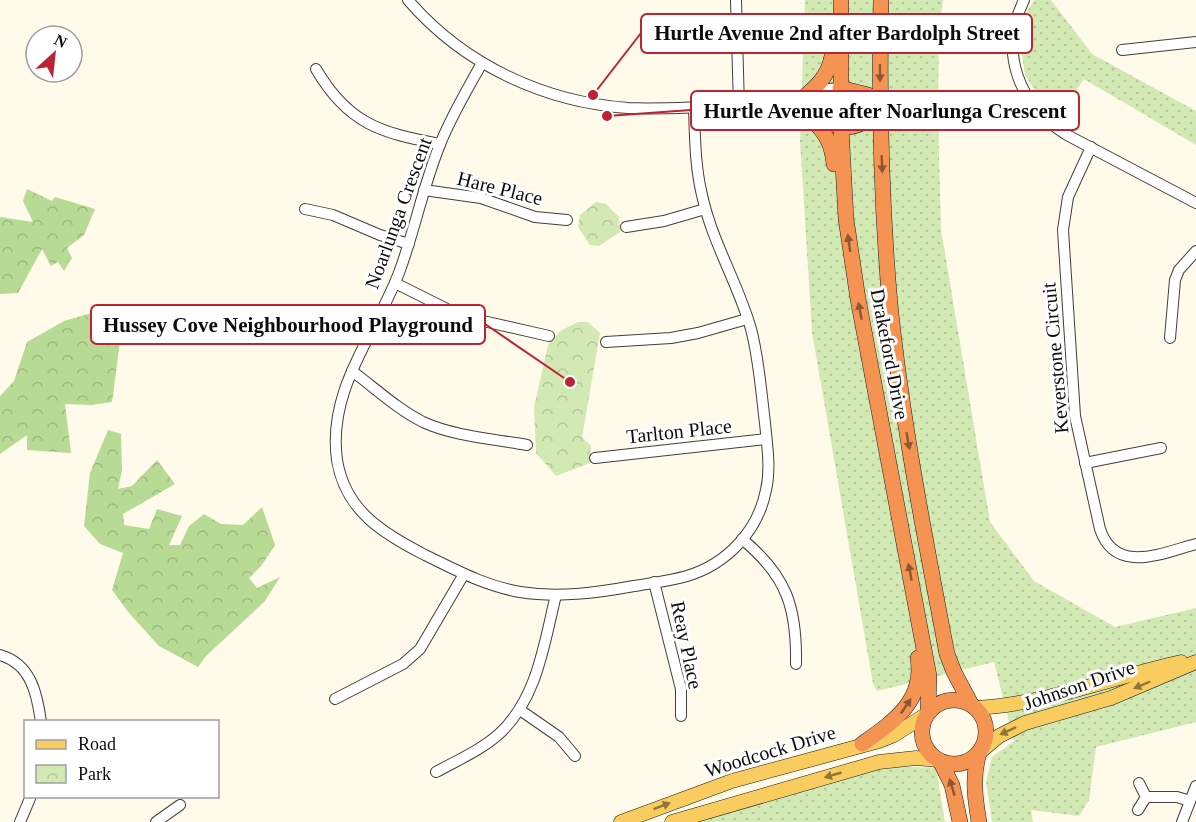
<svg xmlns="http://www.w3.org/2000/svg" width="1196" height="822" font-family="'Times New Roman',serif">
<style>
.grass{fill:url(#grass-dots)}
.forest{fill:url(#forest-crowns)}
.park{fill:url(#park-crowns)}
.lines{fill:none;stroke-linecap:round;stroke-linejoin:round}
.minor-casing{stroke:#3f3f3f;stroke-width:12}
.major-casing{stroke:#1d1d1d;stroke-width:15}
.highway-casing{stroke:#1d1d1d;stroke-width:16}
.minor{stroke:#fff;stroke-width:10}
.major{stroke:#f9cc60;stroke-width:14}
.highway{stroke:#f59452;stroke-width:15}
.oneway{fill:#8c5732}
.oneway2{fill:#8e763a}
.labels{text-anchor:middle;stroke-width:6;stroke-linejoin:round;paint-order:stroke}
.street-label{font-size:20px;fill:#0c0c0c;stroke:#fff}
.leader{fill:none;stroke:#bc2433;stroke-width:2}
.callout-dot{fill:#bc2433;stroke:#fff;stroke-width:2}
.callout{fill:#fff;stroke:#bc2433;stroke-width:2}
.callout-label{font-size:21px;text-anchor:middle;font-weight:bold;fill:#0c0c0c}
</style>
<defs>
<pattern id="grass-dots" width="8" height="8" patternUnits="userSpaceOnUse" patternTransform="scale(1.5)"><rect width="8" height="8" fill="#d2e9b4"/><path d="M2 2h.1M6 6h.1" fill="none" stroke="#b3c79a" stroke-width="1.8" stroke-linecap="round"/></pattern>
<pattern id="forest-crowns" width="20" height="18" patternUnits="userSpaceOnUse" patternTransform="scale(1.5)"><rect width="20" height="18" fill="#b7da94"/><path d="M2 6a3 3 0 1 1 6 0M12 15a3 3 0 1 1 6 0" fill="none" stroke="#9cba7e"/></pattern>
<pattern id="park-crowns" width="20" height="18" patternUnits="userSpaceOnUse" patternTransform="scale(1.5)"><rect width="20" height="18" fill="#d2e9b4"/><path d="M2 6a3 3 0 1 1 6 0M12 15a3 3 0 1 1 6 0" fill="none" stroke="#b3c79a"/></pattern>
</defs>
<rect width="100%" height="100%" fill="#fffaea"/>
<g class="grass">
<path d="M805 0H943L939 29 938 117 941 229 990 522 1034 581 1115 627 1196 608V722L1096 747 1089 800 1079 816 1031 810 1033 822H992L986 782 992 757 1014 741 994 662 877 691 873 684 812 332 800 140Z"/>
<path d="M1034 0H1051L1092 54 1196 111V145L1084 79 1055 121 1025 75 1018 27Z"/>
<path d="M892 766 936 768 945 822H697L846 777Z"/>
</g>
<g class="forest">
<path d="M27 189 52 201 55 197 95 209 84 235 67 248 72 258 64 271 58 262 51 266 42 249 18 293 0 294V217L33 222 23 201Z"/>
<path d="M102 310 122 327 112 402 92 405 65 404 71 453 27 450V435L0 454V396L14 381 27 342 64 321Z"/>
<path d="M108 430 121 434 122 470 118 489 132 486 157 460 175 484 123 514 124 525 149 529 157 509 182 516 169 545H180L189 526 204 514 221 524 243 525 262 507 275 545 261 566 249 578 257 588 280 577 265 601 206 656 198 667 159 646 129 613 112 590 123 553 100 544 84 526 90 473Z"/>
</g>
<g class="park">
<path d="M596 202 606 204 619 217 620 232 599 246 590 245 578 227 580 215Z"/>
<path d="M578 322H588L600 333 582 437 591 446 590 463 556 476 536 453 534 407 548 345 560 331Z"/>
</g>
<g class="lines">
<g class="minor-casing">
<g id="minor">
<path d="M408 0C464 65 544 102 628 108 669 110 711 105 752 107 782 109 811 123 841 128"/>
<path d="M736 0 739 107"/>
<path d="M1024 0C998 53 1019 105 1067 135L1196 203"/>
<path d="M1122 50 1196 42"/>
<path d="M482 63C467 90 450 118 439 147 423 187 415 229 400 270 377 333 327 388 337 460 345 511 384 534 425 555 456 570 485 586 520 592 558 598 596 593 634 586 652 583 670 581 687 576 727 564 758 531 766 490 771 468 767 445 765 423 761 391 759 359 751 329 738 283 712 242 702 195 695 166 695 137 694 108"/>
<path d="M316 69C348 124 381 133 440 144"/>
<path d="M759 106 803 98 829 89 840 88"/>
<path d="M1091 147 1068 197 1063 230 1075 416 1100 529C1115 575 1162 553 1196 544"/>
<path d="M424 190 481 198 535 217 567 220"/>
<path d="M305 209 333 215 380 235 409 244"/>
<path d="M626 227 664 221 705 209"/>
<path d="M395 283 461 316 549 336"/>
<path d="M1170 338 1175 280 1179 270 1196 251"/>
<path d="M606 342 671 338 698 333 747 319"/>
<path d="M352 371C375 388 397 409 423 422 453 436 494 439 527 445"/>
<path d="M595 458 766 439"/>
<path d="M1085 463 1161 448"/>
<path d="M742 539C787 576 797 608 796 664"/>
<path d="M654 582 681 689V716"/>
<path d="M0 655C31 664 37 693 41 722"/>
<path d="M335 699 403 664 420 649 464 574"/>
<path d="M520 710 559 737 575 756"/>
<path d="M436 772C458 760 481 750 499 734 538 698 544 643 556 595"/>
<path d="M1146 797H1177L1190 801"/>
<path d="M1138 810 1146 797 1139 783"/>
<path d="M20 822 31 796"/>
<path d="M156 822 180 805"/>
<path d="M1182 822 1196 786"/>
</g>
</g>
<g class="major-casing">
<g id="major">
<path d="M976 708C1047 704 1113 677 1181 662"/>
<path d="M980 752 999 736 1025 723 1111 698 1196 662"/>
<path d="M621 822 732 781 879 741 894 735 927 714"/>
<path d="M672 822 879 762 916 758 938 760"/>
</g>
</g>
<g class="highway-casing">
<g id="highway">
<path d="M841 0V128L846 219 858 299 929 676 928 713"/>
<path d="M881 0C879 101 881 203 890 304 902 422 925 538 947 654L954 672 971 704"/>
<path d="M840 88 868 95 880 105"/>
<path d="M803 98C821 84 832 70 833 47"/>
<path d="M812 120C826 133 832 144 834 164"/>
<path d="M841 128C860 127 869 121 880 105"/>
<circle cx="954" cy="732" r="32"/>
<path d="M862 744C893 722 925 701 918 658"/>
<path d="M979 753C972 777 975 798 979 822"/>
<path d="M940 761 952 785 960 822"/>
</g>
</g>
<use href="#minor" class="minor"/>
<use href="#major" class="major"/>
<use href="#highway" class="highway"/>
</g>
<defs><path id="oneway-solid" d="M-6-.8H1V-3.2L6.5 0L1 3.2V.8H-6Z" transform="scale(1.5)"/></defs>
<g class="oneway">
<use href="#oneway-solid" transform="translate(880 73) rotate(90)"/>
<use href="#oneway-solid" transform="translate(882 164) rotate(88)"/>
<use href="#oneway-solid" transform="translate(849 243) rotate(-98)"/>
<use href="#oneway-solid" transform="translate(860 311) rotate(-101)"/>
<use href="#oneway-solid" transform="translate(908 441) rotate(80)"/>
<use href="#oneway-solid" transform="translate(910 572) rotate(-101)"/>
<use href="#oneway-solid" transform="translate(906 706) rotate(-56)"/>
<use href="#oneway-solid" transform="translate(952 787) rotate(-107)"/>
</g>
<g class="oneway2">
<use href="#oneway-solid" transform="translate(1142 685) rotate(157)"/>
<use href="#oneway-solid" transform="translate(1008 731) rotate(155)"/>
<use href="#oneway-solid" transform="translate(833 775) rotate(164)"/>
<use href="#oneway-solid" transform="translate(662 806) rotate(-21)"/>
</g>
<g class="labels">
<g class="street-label">
<text transform="translate(500 188) rotate(14)" y="7">Hare Place</text>
<text transform="translate(398 213) rotate(-70)" y="7">Noarlunga Crescent</text>
<text transform="translate(890 354) rotate(79)" y="7">Drakeford Drive</text>
<text transform="translate(1055 358) rotate(-95)" y="7">Keverstone Circuit</text>
<text transform="translate(679 431) rotate(-6)" y="7">Tarlton Place</text>
<text transform="translate(687 645) rotate(78)" y="7">Reay Place</text>
<text transform="translate(1079 685) rotate(-19)" y="7">Johnson Drive</text>
<text transform="translate(770 751) rotate(-17)" y="7">Woodcock Drive</text>
</g>
</g>
<path class="leader" d="M593 95L641 33M607 116L691 110M570 382L485 324"/>
<g class="callout-dot">
<circle cx="593" cy="95" r="6"/>
<circle cx="607" cy="116" r="6"/>
<circle cx="570" cy="382" r="6"/>
</g>
<g class="callout">
<rect x="641" y="14" width="391" height="39" rx="6"/>
<rect x="691" y="91" width="388" height="39" rx="6"/>
<rect x="91" y="305" width="394" height="39" rx="6"/>
</g>
<g class="callout-label">
<text x="837" y="40">Hurtle Avenue 2nd after Bardolph Street</text>
<text x="885" y="118">Hurtle Avenue after Noarlunga Crescent</text>
<text x="288" y="332">Hussey Cove Neighbourhood Playground</text>
</g>
<rect x="24" y="720" width="195" height="78" fill="#ffffff" stroke="#9e9e9e" stroke-width="1.5"/>
<rect x="36" y="740" width="30" height="9" fill="#f9cc60" stroke="#9e9e9e" stroke-width="1.5"/>
<text x="78" y="750" font-size="18" fill="#0c0c0c">Road</text>
<rect x="36" y="765" width="30" height="18" fill="url(#park-crowns)" stroke="#9e9e9e" stroke-width="1.5"/>
<text x="78" y="780" font-size="18" fill="#0c0c0c">Park</text>
<g transform="translate(54 54) rotate(27)"><circle r="28" fill="#ffffff" stroke="#9e9e9e" stroke-width="1.5"/>
<path d="M0-4.5L10 22L0 15L-10 22Z" fill="#bc2433"/>
<text y="-9" font-size="16" font-weight="bold" text-anchor="middle" fill="#0c0c0c">N</text>
</g>
</svg>
